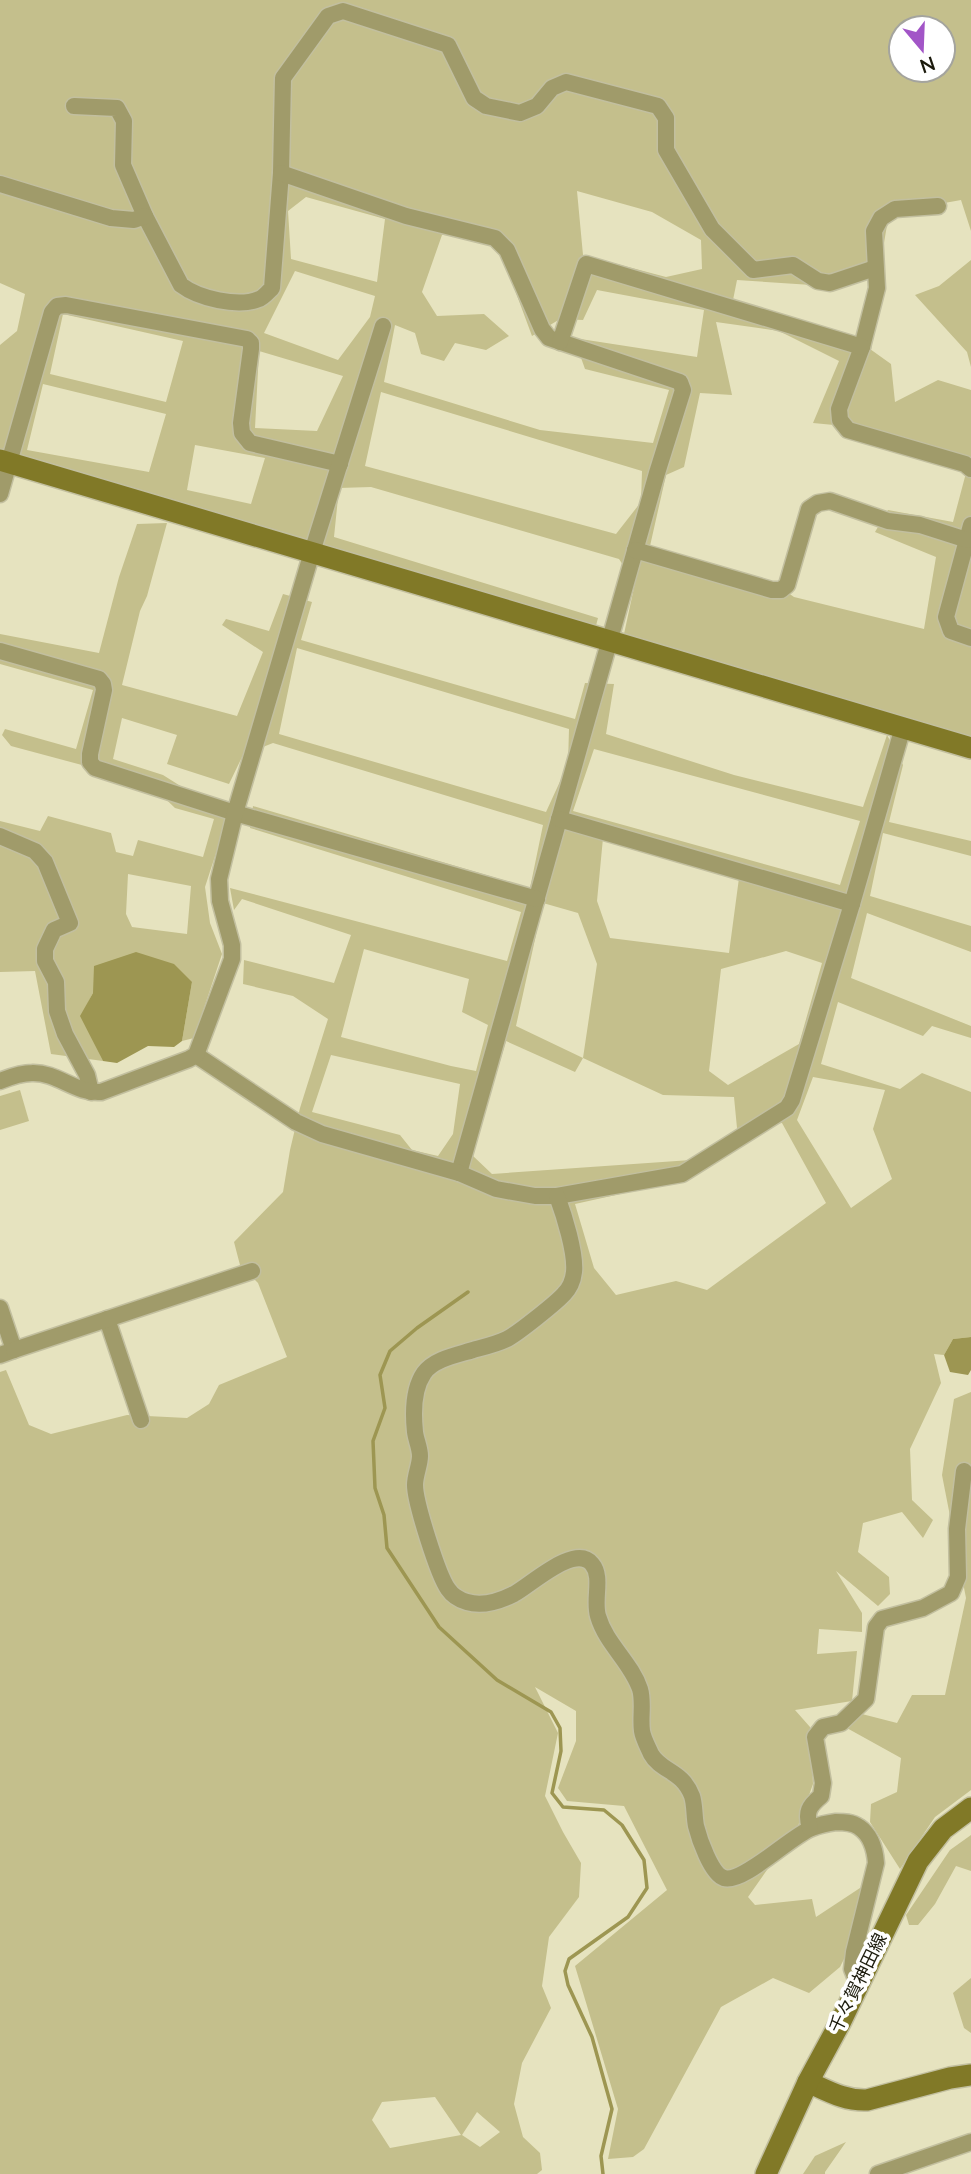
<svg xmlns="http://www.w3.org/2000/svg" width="971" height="2174" font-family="Lato,'Noto Sans JP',sans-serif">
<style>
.green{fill:#c4bf8c;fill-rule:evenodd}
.water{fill:#9d9652}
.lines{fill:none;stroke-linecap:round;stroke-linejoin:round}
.stream{stroke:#9d9652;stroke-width:3.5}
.street-casing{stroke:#c2bf9f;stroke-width:19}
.secondary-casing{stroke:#c2bf9f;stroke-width:24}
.street{stroke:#a09b6a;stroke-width:16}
.secondary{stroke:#817927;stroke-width:21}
.labels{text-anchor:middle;stroke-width:7;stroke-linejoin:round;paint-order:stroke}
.street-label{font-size:18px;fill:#1c1b0d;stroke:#fff}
</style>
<rect width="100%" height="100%" fill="#e6e3bf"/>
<g class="green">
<path d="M0 0H971V231L961 200 889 213 882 255 827 286 737 280 733 300 849 334 891 364 895 402 938 380 971 390V742L624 634 635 583 619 559 371 487 339 488 334 537 598 618 594 633 0 452V345L17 331 25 294 0 283ZM901 28H943V70H901ZM577 191 652 212 701 240 702 269 666 277 583 255ZM306 197 385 219 377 282 291 259 288 211ZM442 235 495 236 532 336 560 319 583 320 597 290 704 310 697 357 574 338 585 369 669 390 653 443 540 430 384 382 395 325 415 333 421 354 444 361 455 343 486 350 509 336 484 314 437 316 422 292ZM295 271 375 296 370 317 338 360 264 333ZM63 314 183 341 166 402 50 374ZM716 322 779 331 839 361 813 423 855 427 956 455 966 473 953 522 888 510 875 532 936 557 924 629 794 597 774 583 650 546 666 475 684 467 700 393 732 395ZM259 351 343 376 317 431 255 428ZM43 384 166 414 149 472 27 450ZM381 392 642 471 641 502 616 534 365 466ZM195 445 265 458 251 504 187 490Z"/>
<path d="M971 260V367L967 352 915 295 939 286Z"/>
<path d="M167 523 147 596 140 611 122 685 237 716 263 652 222 625 226 619 269 631 283 594 312 602 301 640 575 719 585 683 614 684 606 734 734 775 863 807 887 735 903 765 889 822 971 841V856L883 833 870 896 971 926V952L867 913 851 978 971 1026V1038L932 1026 923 1036 838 1002 821 1064 900 1089 922 1073 971 1092V1337L953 1339 944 1355 934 1354 941 1383 910 1449 912 1500 933 1520 923 1538 902 1512 863 1523 858 1552 889 1577 890 1594 878 1606 836 1571 862 1613V1632L819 1629 817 1654 857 1651 852 1701 795 1710 810 1727 813 1784 798 1826 748 1897 755 1905 812 1899 816 1917 860 1888 873 1901 840 1967 809 1993 773 1978 721 2007 644 2149 633 2157 608 2159 618 2109 575 1966 667 1890 624 1806 567 1801 558 1788 576 1741V1711L535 1687 558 1733 545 1796 563 1832 581 1863 579 1897 549 1937 542 1986 551 2008 522 2063 514 2104 523 2137 540 2153 542 2170 537 2174H0V1372L6 1370 29 1425 51 1434 127 1415 187 1418 209 1404 219 1385 287 1357 258 1283 240 1265 234 1242 283 1192 290 1150 300 1108 328 1019 293 996 243 984 244 960 334 983 351 935 242 899 234 910 230 888 507 961 521 912 250 828 253 806 530 888 543 825 273 743 243 755 229 784 167 764 177 735 122 718 113 759 163 775 228 816 205 887 210 923 222 954 194 1038 182 1041 192 982 93 993 81 1016 103 1061 51 1054 35 971 0 972V821L40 831 48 816 111 833 116 852 133 856 138 840 203 857 214 819 175 808 149 783 11 746 2 735 5 729 76 749 93 690 0 664V634L99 653 119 577 137 524ZM297 648 569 729 568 764 546 812 279 734ZM594 749 860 821 840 885 573 811ZM603 838 739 878 729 953 610 938 597 901ZM128 874 191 886 187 934 132 927 126 914ZM543 903 578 913 597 964 583 1058 516 1026ZM364 949 469 979 462 1012 488 1025 476 1071 451 1066 341 1037ZM786 951 822 963 799 1044 728 1085 709 1071 721 969ZM506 1041 575 1072 583 1058 663 1095 734 1097 737 1128 782 1123 826 1203 707 1290 676 1281 616 1295 594 1268 575 1204 688 1179 691 1160 492 1174 472 1155ZM331 1055 460 1084 453 1134 438 1156 412 1150 400 1135 312 1112ZM813 1077 885 1090 873 1129 892 1179 851 1208 797 1120ZM435 2097 461 2135 390 2148 372 2120 382 2102ZM477 2112 500 2132 480 2147 462 2135Z"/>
<path d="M20 1090 29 1121 0 1130V1096Z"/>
<path d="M971 1392V1790L935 1817 900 1869 870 1822 871 1804 897 1792 901 1758 845 1727 858 1713 897 1723 912 1695H945L966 1598 942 1475 954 1399Z"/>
<path d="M971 1835V1871L956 1866 935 1904 918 1925H909L906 1915 950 1850Z"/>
<path d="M971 1978V2033L964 2028 953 1993Z"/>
<path d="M846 2142 825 2172V2174H803L815 2156Z"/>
</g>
<g class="water">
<path d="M136 952 174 964 192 982 182 1041 174 1047 148 1046 117 1063 103 1061 80 1016 93 993 94 966Z"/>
<path d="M971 1337V1370L968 1375 950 1372 944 1355 953 1339Z"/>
</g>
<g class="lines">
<path class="stream" d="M468 1292 417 1328 390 1351 380 1375 385 1408 373 1441 375 1488 384 1515 387 1548 439 1627 497 1680 551 1712 560 1728 561 1751 552 1793 563 1807 604 1810 622 1825 644 1860 647 1888 628 1917 569 1959 565 1971 568 1985 592 2037 612 2109 601 2156 603 2174"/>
<g class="street-casing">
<g id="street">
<path d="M74 106 117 108 124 121 123 165 145 216 181 285C198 298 238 308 259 299 263 298 268 292 272 288L281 173 283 78 328 16 343 11 448 45 474 98 486 106 520 113 537 106 552 88 566 82 658 106 666 118V150L712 229 753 270 793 265 818 281 830 283 875 268"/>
<path d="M281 173 406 216 495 238 507 250 542 329 549 338 680 382 683 390 657 473 459 1173"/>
<path d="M0 184 111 218 134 220 145 216"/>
<path d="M938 206 895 209 881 218 874 231 877 288 862 347 839 409 840 420 848 430 965 464 971 469"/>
<path d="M560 342 586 264 862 347"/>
<path d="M0 494 52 312 57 306 66 305 247 339 251 343V349L241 423 242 433 250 443 340 464"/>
<path d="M971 525 946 617 951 631 971 638"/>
<path d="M635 550 772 590H781L787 585 809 509 818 503 830 501 888 521 920 525 967 540"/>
<path d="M0 651 99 679 103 684 104 690 90 754V762L95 768 235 813 537 899"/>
<path d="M559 819 852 904"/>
<path d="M0 836 35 851 45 862 70 923 54 930 45 949V961L56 982 57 1011 65 1034 87 1075 91 1092"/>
<path d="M196 1055 296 1122 322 1134 459 1173 496 1189 535 1196H557L682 1174 787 1108 792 1100 852 904 903 727"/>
<path d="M0 1081C10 1077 21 1073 32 1073 57 1072 76 1094 101 1092L189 1059 196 1055 232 959V945L220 901 219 879 235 813 312 552 383 326"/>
<path d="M557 1196C564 1215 576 1253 574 1272 573 1281 570 1288 564 1294 556 1303 517 1334 507 1339 497 1344 484 1347 473 1350 457 1355 434 1359 424 1373 413 1389 413 1413 415 1432 416 1440 420 1448 420 1456 420 1465 415 1475 415 1485 415 1502 438 1575 448 1589 452 1595 460 1600 467 1602 483 1607 500 1601 514 1594 531 1585 575 1543 592 1564 603 1577 593 1599 598 1616 606 1644 631 1662 640 1689 644 1702 640 1718 642 1731 643 1738 648 1747 651 1754 661 1772 682 1770 692 1796 695 1805 694 1816 696 1826 699 1838 711 1874 724 1878 743 1884 792 1835 812 1828 819 1825 828 1823 836 1822 844 1822 852 1822 859 1827 871 1835 875 1849 876 1863L854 1952 852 1969 858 1984"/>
<path d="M0 1308 14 1350 0 1355"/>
<path d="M107 1319 141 1420"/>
<path d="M14 1350 252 1271"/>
<path d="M810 1828C805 1812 809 1806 821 1796L823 1783 815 1737 823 1727 841 1723 866 1699 876 1627 882 1619 923 1608 951 1593 958 1577 957 1529 964 1471"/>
<path d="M878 2174 971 2142"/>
</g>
</g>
<g class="secondary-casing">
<g id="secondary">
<path d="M0 460 971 748"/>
<path d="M808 2082C828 2091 845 2101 867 2100L950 2078 971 2075"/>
<path d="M766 2174 808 2082 841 2021 918 1861 943 1829 971 1808"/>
</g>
</g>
<use href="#street" class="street"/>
<use href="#secondary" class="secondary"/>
</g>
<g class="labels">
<g class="street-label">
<text transform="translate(858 1983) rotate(-64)" y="6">千々賀神田線</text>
</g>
</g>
<g transform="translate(922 49) rotate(161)"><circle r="33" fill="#ffffff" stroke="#a4a49e" stroke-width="2"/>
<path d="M0-5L12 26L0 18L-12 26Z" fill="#a255c7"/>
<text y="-10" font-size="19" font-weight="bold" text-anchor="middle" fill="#1c1b0d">N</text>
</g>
</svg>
